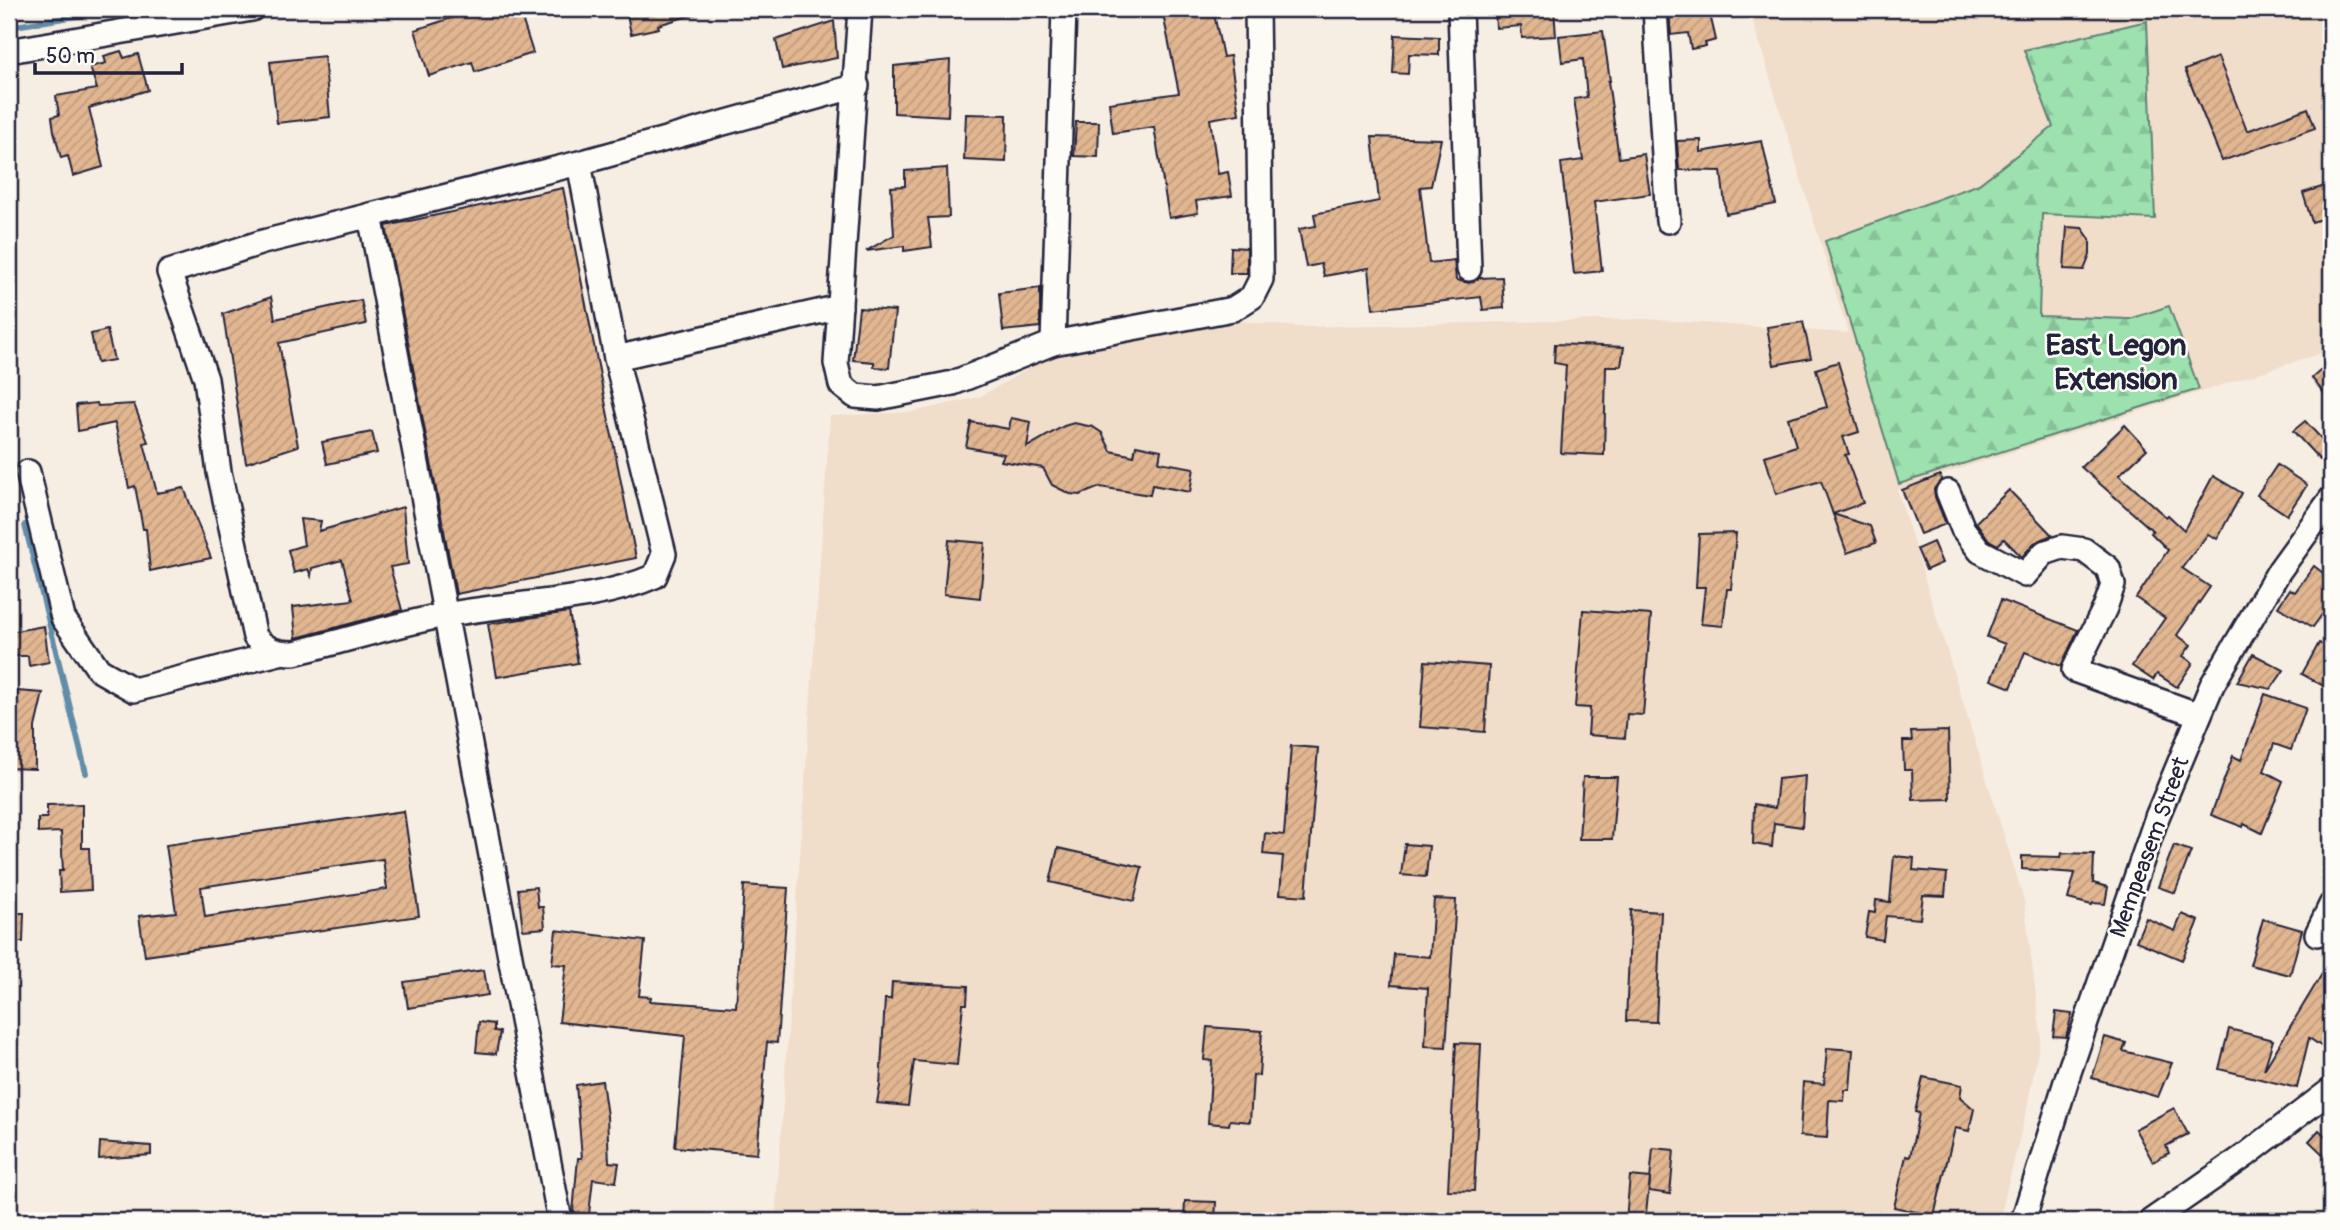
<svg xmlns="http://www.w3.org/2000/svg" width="2340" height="1230" font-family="Pangolin,sans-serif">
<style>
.built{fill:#f0ddca}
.forest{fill:url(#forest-firs);stroke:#5f8274;stroke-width:2}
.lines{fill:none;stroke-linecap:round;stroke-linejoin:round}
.stream{stroke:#628ca7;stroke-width:6}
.building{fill:url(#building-hatch);stroke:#22223b;stroke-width:2;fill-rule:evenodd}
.minor-casing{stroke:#22223b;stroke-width:28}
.minor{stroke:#fdfcf7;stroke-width:23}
.labels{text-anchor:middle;stroke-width:5;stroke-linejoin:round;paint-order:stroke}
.street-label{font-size:23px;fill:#22223b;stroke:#fdfcf7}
.district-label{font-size:30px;font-weight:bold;fill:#22223b;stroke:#fdfcf7}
</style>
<defs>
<pattern id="forest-firs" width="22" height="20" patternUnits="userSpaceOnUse" patternTransform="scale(1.75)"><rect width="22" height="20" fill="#9ce1ae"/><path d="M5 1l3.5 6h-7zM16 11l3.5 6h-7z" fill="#86c197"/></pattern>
<pattern id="building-hatch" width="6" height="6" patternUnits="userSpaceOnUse" patternTransform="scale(1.75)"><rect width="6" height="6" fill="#e1b691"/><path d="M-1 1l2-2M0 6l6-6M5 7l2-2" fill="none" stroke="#c19c7e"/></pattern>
</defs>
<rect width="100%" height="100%" fill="#f7eee3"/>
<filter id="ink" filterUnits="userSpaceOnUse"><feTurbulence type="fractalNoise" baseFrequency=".0143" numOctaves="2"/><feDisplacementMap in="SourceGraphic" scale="14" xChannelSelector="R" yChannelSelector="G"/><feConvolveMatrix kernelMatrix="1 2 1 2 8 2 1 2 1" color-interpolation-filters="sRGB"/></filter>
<g filter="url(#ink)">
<path class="built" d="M1749 9H2331V350L1940 475 1902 490 1897 489 2024 900 2041 1036 2027 1108 1999 1221H775L830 416 912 412 979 397 1046 359 1087 341 1241 321 1298 327 1644 319 1848 333Z"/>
<path class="forest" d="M2147 21 2155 219 2042 214 2039 316 2130 319 2169 306 2199 389 1899 484 1825 241 1979 184 2053 127 2024 50Z"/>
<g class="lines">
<g class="stream">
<path d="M9 27 120 9"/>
<path d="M9 453 12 469"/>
<path d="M25 525 86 773"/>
</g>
</g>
<g class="building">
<path d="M479 9H519L533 53 475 72 472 62 429 76 415 30Z"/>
<path d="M626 9H699V13L658 25 659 28 631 34Z"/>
<path d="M1162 9H1213L1223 57 1230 56 1239 114 1210 119 1218 174 1228 172 1232 196 1196 201 1198 213 1169 218 1154 127 1113 133 1109 103 1179 93Z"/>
<path d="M1495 9H1554L1556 36 1522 38 1521 26 1496 28Z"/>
<path d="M1682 9 1683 15 1709 10 1716 40 1705 43 1706 46 1691 49 1688 33 1671 35 1669 10Z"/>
<path d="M834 21 837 58 782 69 776 40Z"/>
<path d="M1603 31 1610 81H1608L1619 158 1644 154 1650 194 1594 202 1602 271 1574 274 1561 163 1583 160 1574 99 1587 97 1583 59 1562 62 1559 36Z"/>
<path d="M1395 35 1439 37V55L1409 54 1408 74 1393 73Z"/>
<path d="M121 51 124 58 138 54 148 90 89 108 103 167 73 176 68 156 61 158 54 131 52 117 59 115 56 96 97 89 90 67 106 63 104 56Z"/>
<path d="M324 56 330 117 277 123 270 62Z"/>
<path d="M2218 57 2247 131 2308 108 2315 128 2222 161 2185 70Z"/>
<path d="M950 60 948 116 894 113V66Z"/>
<path d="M966 114 1007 115 1006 162 964 160Z"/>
<path d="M1076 122H1099L1098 157 1074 156Z"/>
<path d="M1372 137 1441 139 1431 186 1420 187 1429 263 1454 260 1456 280 1469 283 1479 278 1502 277 1504 308 1483 310 1481 297 1373 309 1369 268 1324 276 1321 264 1306 267 1299 229 1316 226 1314 214 1379 201Z"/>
<path d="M1701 140V152L1762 141 1776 204 1726 214 1721 171 1679 170 1677 141Z"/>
<path d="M947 168 949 217 928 218 932 247 904 251V246L866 251 894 235 891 187 905 186V171Z"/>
<path d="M2331 184V216L2312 222 2303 193Z"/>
<path d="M563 188 636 558 456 594 386 226Z"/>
<path d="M2067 227 2082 228 2090 239V255L2084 270 2064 269Z"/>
<path d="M1231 247 1247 248V273H1230Z"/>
<path d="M1040 288V327L1003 331 999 293Z"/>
<path d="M271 297 275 319 361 300 366 324 279 343 298 446 246 463 223 314Z"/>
<path d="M859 308 895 311 889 368 874 367V362L853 360Z"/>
<path d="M1803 322 1811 358 1774 365 1767 327Z"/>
<path d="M107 330 114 360 97 363 91 334Z"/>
<path d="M1555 344 1624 347 1621 366H1606L1604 455 1561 453 1566 365 1554 363Z"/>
<path d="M2331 361V402L2312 378Z"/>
<path d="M1838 362 1859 432 1843 437 1849 454 1845 455 1863 503 1833 514 1821 481 1776 494 1765 456 1796 446 1788 418 1827 407 1816 369Z"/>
<path d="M97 403 98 406 134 404 148 442 144 443 157 493 184 488 211 558 150 571 146 529H143L135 486 129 488 115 423 78 431 76 405Z"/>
<path d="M1011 418 1031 422 1027 447 1064 426 1074 423 1093 427 1102 433 1111 451 1134 456 1136 445 1161 450 1159 462 1194 468 1190 492 1152 485 1150 495 1100 487 1080 495 1070 494 1052 485 1043 468 1001 461 1004 454 966 447 971 422 1009 429Z"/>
<path d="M2305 421 2331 449 2320 460 2293 431Z"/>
<path d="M2125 425 2147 449 2119 475 2166 517 2168 515 2184 530 2213 476 2242 493 2217 539 2208 534 2182 568 2210 587 2177 635 2191 645 2183 656 2193 663 2177 687 2157 674 2153 680 2132 666 2165 618 2136 598 2168 550 2151 533 2153 531 2081 467Z"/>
<path d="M372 432 377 453 327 464 322 442Z"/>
<path d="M2277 465 2307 485 2287 515 2257 495Z"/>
<path d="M1940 475 1941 480 1934 489 1935 497 1946 524 1920 534 1902 490Z"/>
<path d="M2009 490 2052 535 2034 543 2022 557 2004 539 1998 545 1989 540 1976 522Z"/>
<path d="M403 507 408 564 390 567 402 610 296 638 293 607 353 600 342 560 312 568 311 576 308 569 294 573 288 550 304 545 300 519 321 521 319 531Z"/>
<path d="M1833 514 1870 526 1876 543 1847 553Z"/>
<path d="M1736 533 1731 589H1727L1723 626 1701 624 1705 587H1696L1699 534Z"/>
<path d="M949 540 985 543 980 598 944 594Z"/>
<path d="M1933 542 1942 563 1926 570 1917 549Z"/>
<path d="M2314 566 2331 579V602L2313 627 2278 607 2290 589 2295 592Z"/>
<path d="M2001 600 2078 630 2061 666 2025 652 2011 688 1991 680 2005 644 1987 637Z"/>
<path d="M1583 610 1651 615 1643 715 1627 714 1625 738 1588 735 1590 708 1575 707Z"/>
<path d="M569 612 578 663 497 677 488 624Z"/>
<path d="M44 626 49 662 29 666 28 656H9V632Z"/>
<path d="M2319 643 2331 649V690L2302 674Z"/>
<path d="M2253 654 2284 670 2271 689 2237 682Z"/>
<path d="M1425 661 1489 666 1485 732 1420 727Z"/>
<path d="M17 691 43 693 35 727V769L9 768V728H15Z"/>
<path d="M2265 694 2306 708 2291 750 2274 744 2264 771 2283 781 2262 833 2244 824 2243 827 2211 815 2233 756 2241 760Z"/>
<path d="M1948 731 1950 799 1913 800 1912 770H1904L1903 741H1912L1911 732Z"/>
<path d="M1291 746 1318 748 1306 896 1280 894 1283 856 1263 854 1265 833 1284 835Z"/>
<path d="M1805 776 1802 827 1774 823 1772 847 1753 844 1754 804 1775 808 1778 779Z"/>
<path d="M1583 777H1617L1612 839H1579Z"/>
<path d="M82 804V848H89L91 890 60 892 59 871H63L61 832 38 833V818H47V805Z"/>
<path d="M404 811 419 916 145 956 139 916 176 912 166 845ZM383 859 387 889 205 917 201 887Z"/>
<path d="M1405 844 1429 846 1426 877 1401 875Z"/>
<path d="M2174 845 2191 851 2175 893 2158 887Z"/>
<path d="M1058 848 1142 867 1134 901 1050 882Z"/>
<path d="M2062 853 2094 854 2093 883 2108 887 2105 904 2093 903 2092 905 2068 899 2075 873 2022 869V856L2061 857Z"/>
<path d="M1894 856 1914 858 1913 870 1947 873 1945 896 1923 895 1920 919 1886 916 1883 940 1865 937 1869 912 1875 913 1876 900 1890 902Z"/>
<path d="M744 885 788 888 777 1043 767 1042 757 1154 675 1147 685 1036 559 1022 566 965 552 964 556 930 645 941 639 996 651 997 650 1001 736 1007Z"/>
<path d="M536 887 538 907H543L545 928 523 930 518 889Z"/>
<path d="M1434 899 1456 900 1446 1047 1425 1046 1428 988 1391 985 1394 954 1430 957Z"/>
<path d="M1631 910 1661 912 1656 1022 1626 1021Z"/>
<path d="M9 913H24L23 942H9Z"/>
<path d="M2182 914 2199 921 2182 960 2136 941 2146 918 2175 931Z"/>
<path d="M2263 919 2302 930 2290 975 2250 965Z"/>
<path d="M2331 959V1037L2324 1048 2309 1038 2297 1088 2219 1069 2229 1029 2273 1040 2264 1070Z"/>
<path d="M484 970 488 995 408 1008 404 982Z"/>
<path d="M892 982 968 986 967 1004H963L957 1065 914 1061 908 1106 877 1103 880 1086 885 999H891Z"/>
<path d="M2056 1012 2072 1014 2066 1037 2053 1036Z"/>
<path d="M479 1022 494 1024V1031L500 1032 496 1054 476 1052Z"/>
<path d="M1207 1027 1262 1031 1259 1076 1253 1075 1250 1122 1230 1120 1229 1125 1208 1123 1212 1061 1204 1060Z"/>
<path d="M2105 1037 2126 1043 2123 1051 2172 1063 2158 1097 2092 1078Z"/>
<path d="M1456 1043 1481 1044 1474 1191 1448 1190Z"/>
<path d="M1827 1048 1853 1050 1850 1090H1845L1844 1101 1829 1100 1827 1138 1800 1136 1803 1082 1824 1084Z"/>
<path d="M1923 1077 1962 1085 1960 1097 1974 1109 1969 1131 1955 1128 1934 1216 1894 1207 1906 1156 1910 1157 1919 1113 1915 1112Z"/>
<path d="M602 1081 607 1116 609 1162 619 1163 616 1182 593 1179 589 1214 573 1212 578 1158H582L576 1085Z"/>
<path d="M2174 1108 2188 1134 2166 1146 2169 1153 2153 1162 2135 1129Z"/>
<path d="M2319 1130 2331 1141V1162L2309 1141Z"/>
<path d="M100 1142 151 1146V1155L99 1159Z"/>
<path d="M1653 1148 1674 1150 1670 1194 1649 1191Z"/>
<path d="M1630 1176 1650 1178 1645 1221 1626 1220Z"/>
<path d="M1185 1201 1216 1202 1215 1221H1184Z"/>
</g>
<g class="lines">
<g class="minor-casing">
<g id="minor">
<path d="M860 9 836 363 841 385 855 396 878 398 953 383 1053 343 1233 309 1252 297 1261 279 1257 9"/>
<path d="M1460 9 1469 269"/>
<path d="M1655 9 1668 221"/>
<path d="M9 51 252 9"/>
<path d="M579 163 616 358 664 554 655 576C594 603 511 602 445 615 394 625 344 641 294 653 277 653 267 650 255 637L219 472 206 379 169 272 263 242 579 163 857 86"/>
<path d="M370 215 560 1221"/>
<path d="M1053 343 1064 9"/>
<path d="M616 358 840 307"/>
<path d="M28 472 63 618 99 670 134 690 279 653"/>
<path d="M1948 492 1963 529 1980 551 2025 575 2044 553 2062 547 2084 550 2108 568 2113 585 2105 608 2074 670 2199 715"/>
<path d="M2317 934 2331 905"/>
<path d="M2023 1221 2069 1072 2157 817 2212 685 2279 571 2331 499"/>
<path d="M2151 1221 2246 1155 2331 1090"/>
</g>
</g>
<use href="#minor" class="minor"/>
</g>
</g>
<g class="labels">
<g class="street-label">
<text transform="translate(2149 847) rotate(-70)" y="8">Mempeasem Street</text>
</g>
<g class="district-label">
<text x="2116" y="355">East Legon<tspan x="2116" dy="34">Extension</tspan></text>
</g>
</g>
<rect width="2340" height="1230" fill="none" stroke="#fdfcf7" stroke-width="35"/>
<rect x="18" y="18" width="2305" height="1195" fill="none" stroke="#22223b" stroke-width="2.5" filter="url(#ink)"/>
<path d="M35 63v10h147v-10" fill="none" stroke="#22223b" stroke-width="3.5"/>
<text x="46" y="63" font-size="21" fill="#22223b" stroke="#fdfcf7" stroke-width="5" paint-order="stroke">50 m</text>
</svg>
